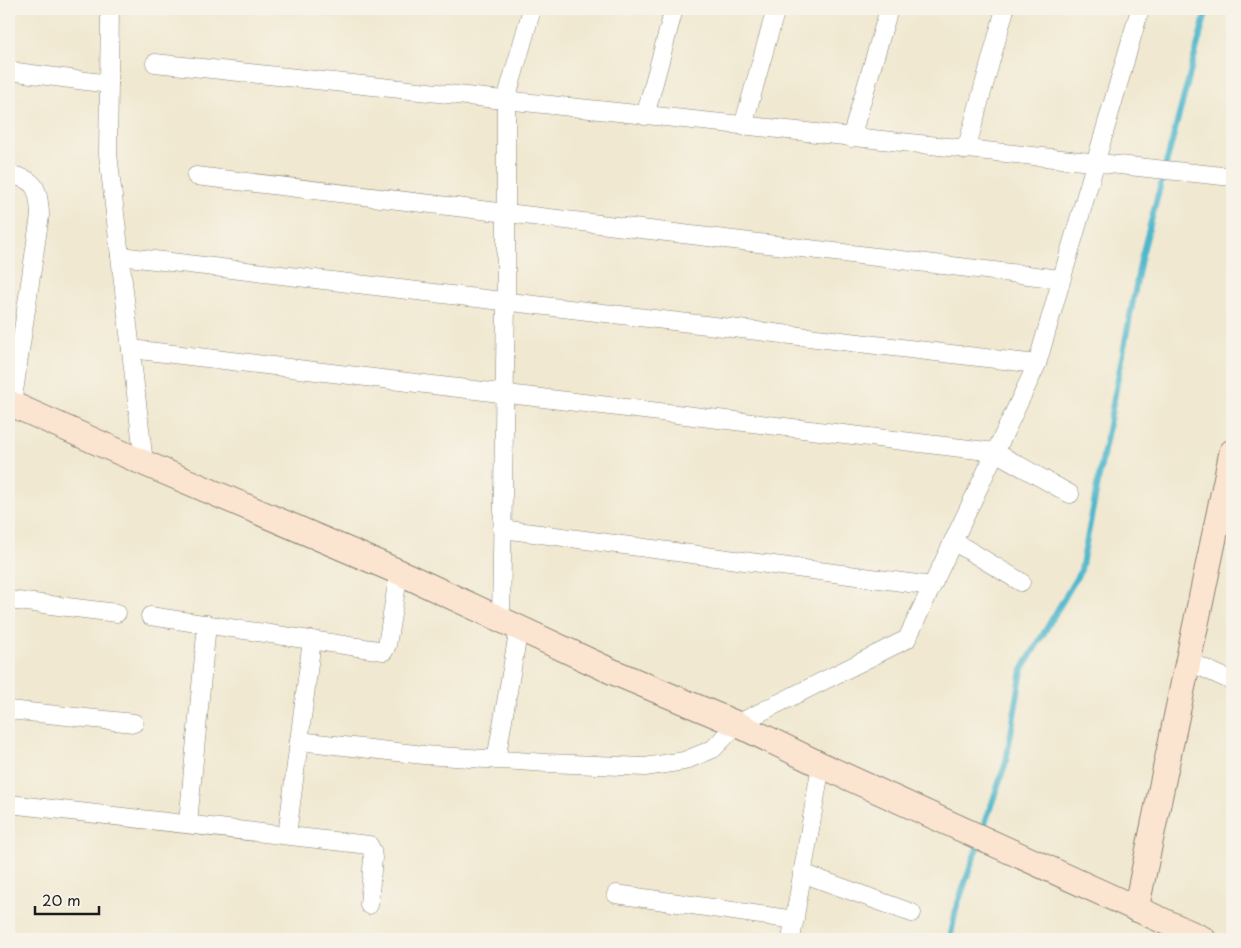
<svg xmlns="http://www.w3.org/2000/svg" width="1241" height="948" font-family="'Playpen Sans',sans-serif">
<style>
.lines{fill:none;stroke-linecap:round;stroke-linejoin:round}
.stream{stroke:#4eb7cc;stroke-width:6}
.street-casing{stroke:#868276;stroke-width:19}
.secondary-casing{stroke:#868276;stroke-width:27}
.street{stroke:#fff;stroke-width:18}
.secondary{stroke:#fce5d0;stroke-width:25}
</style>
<rect width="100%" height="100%" fill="#f7f3e8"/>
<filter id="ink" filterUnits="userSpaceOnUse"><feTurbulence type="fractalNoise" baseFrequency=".02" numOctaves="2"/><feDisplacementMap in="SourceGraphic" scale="10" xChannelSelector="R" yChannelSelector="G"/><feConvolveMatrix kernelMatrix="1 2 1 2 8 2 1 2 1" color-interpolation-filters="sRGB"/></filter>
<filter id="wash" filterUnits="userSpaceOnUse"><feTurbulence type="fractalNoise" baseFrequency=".0096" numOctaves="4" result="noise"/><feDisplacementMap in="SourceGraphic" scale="20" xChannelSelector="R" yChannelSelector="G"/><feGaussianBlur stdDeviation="1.12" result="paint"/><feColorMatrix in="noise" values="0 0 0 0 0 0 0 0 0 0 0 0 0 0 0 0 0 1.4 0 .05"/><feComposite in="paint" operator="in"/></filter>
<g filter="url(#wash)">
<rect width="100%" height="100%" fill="#f0e8d0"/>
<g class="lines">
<g class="stream">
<path d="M982 832 1006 762 1022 670 1081 570 1141 259 1207 9"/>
<path d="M950 939 956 909 979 842"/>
</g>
</g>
</g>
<g filter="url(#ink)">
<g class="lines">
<g class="street-casing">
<g id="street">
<path d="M110 9 108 154 120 256"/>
<path d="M155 63 1232 177"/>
<path d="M9 71 109 84"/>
<path d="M645 116 674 9"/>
<path d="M743 126 776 9"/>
<path d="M851 138 889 9"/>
<path d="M966 150 1005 9"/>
<path d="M9 175C36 178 39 190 40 215L12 405"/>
<path d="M196 176 1061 279"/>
<path d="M131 349 995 452 1070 494"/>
<path d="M1037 364 1140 9"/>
<path d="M144 463 120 256 1037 364 907 639 737 724 713 749 684 761 645 767 547 763 424 755 299 741"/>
<path d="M502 529 932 586"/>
<path d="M953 541 1021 582"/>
<path d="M9 600 117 613"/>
<path d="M150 616 384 651 387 645 399 572"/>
<path d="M501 620 506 302V100L532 9"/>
<path d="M1188 661 1232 681"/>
<path d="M9 710 134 723"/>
<path d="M496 760 519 628"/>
<path d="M9 804 369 845 372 851 373 858 369 905"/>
<path d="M188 823 207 624"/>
<path d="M287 835 312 640"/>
<path d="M802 873 912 913"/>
<path d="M616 894 795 920"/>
<path d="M791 939 821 765"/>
</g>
</g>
<g class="secondary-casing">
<g id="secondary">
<path d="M9 403 144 463 399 572 611 671 737 724 821 765 1203 939"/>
<path d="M1136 909 1232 452"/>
</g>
</g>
<use href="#street" class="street"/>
<use href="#secondary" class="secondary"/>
</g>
</g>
<rect width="1241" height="948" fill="none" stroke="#f7f3e8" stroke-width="30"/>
<path d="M35 906v8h64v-8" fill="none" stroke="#1c1c1c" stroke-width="2.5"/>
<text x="42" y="906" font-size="15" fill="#1c1c1c" stroke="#f7f3e8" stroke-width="4" paint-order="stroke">20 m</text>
</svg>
